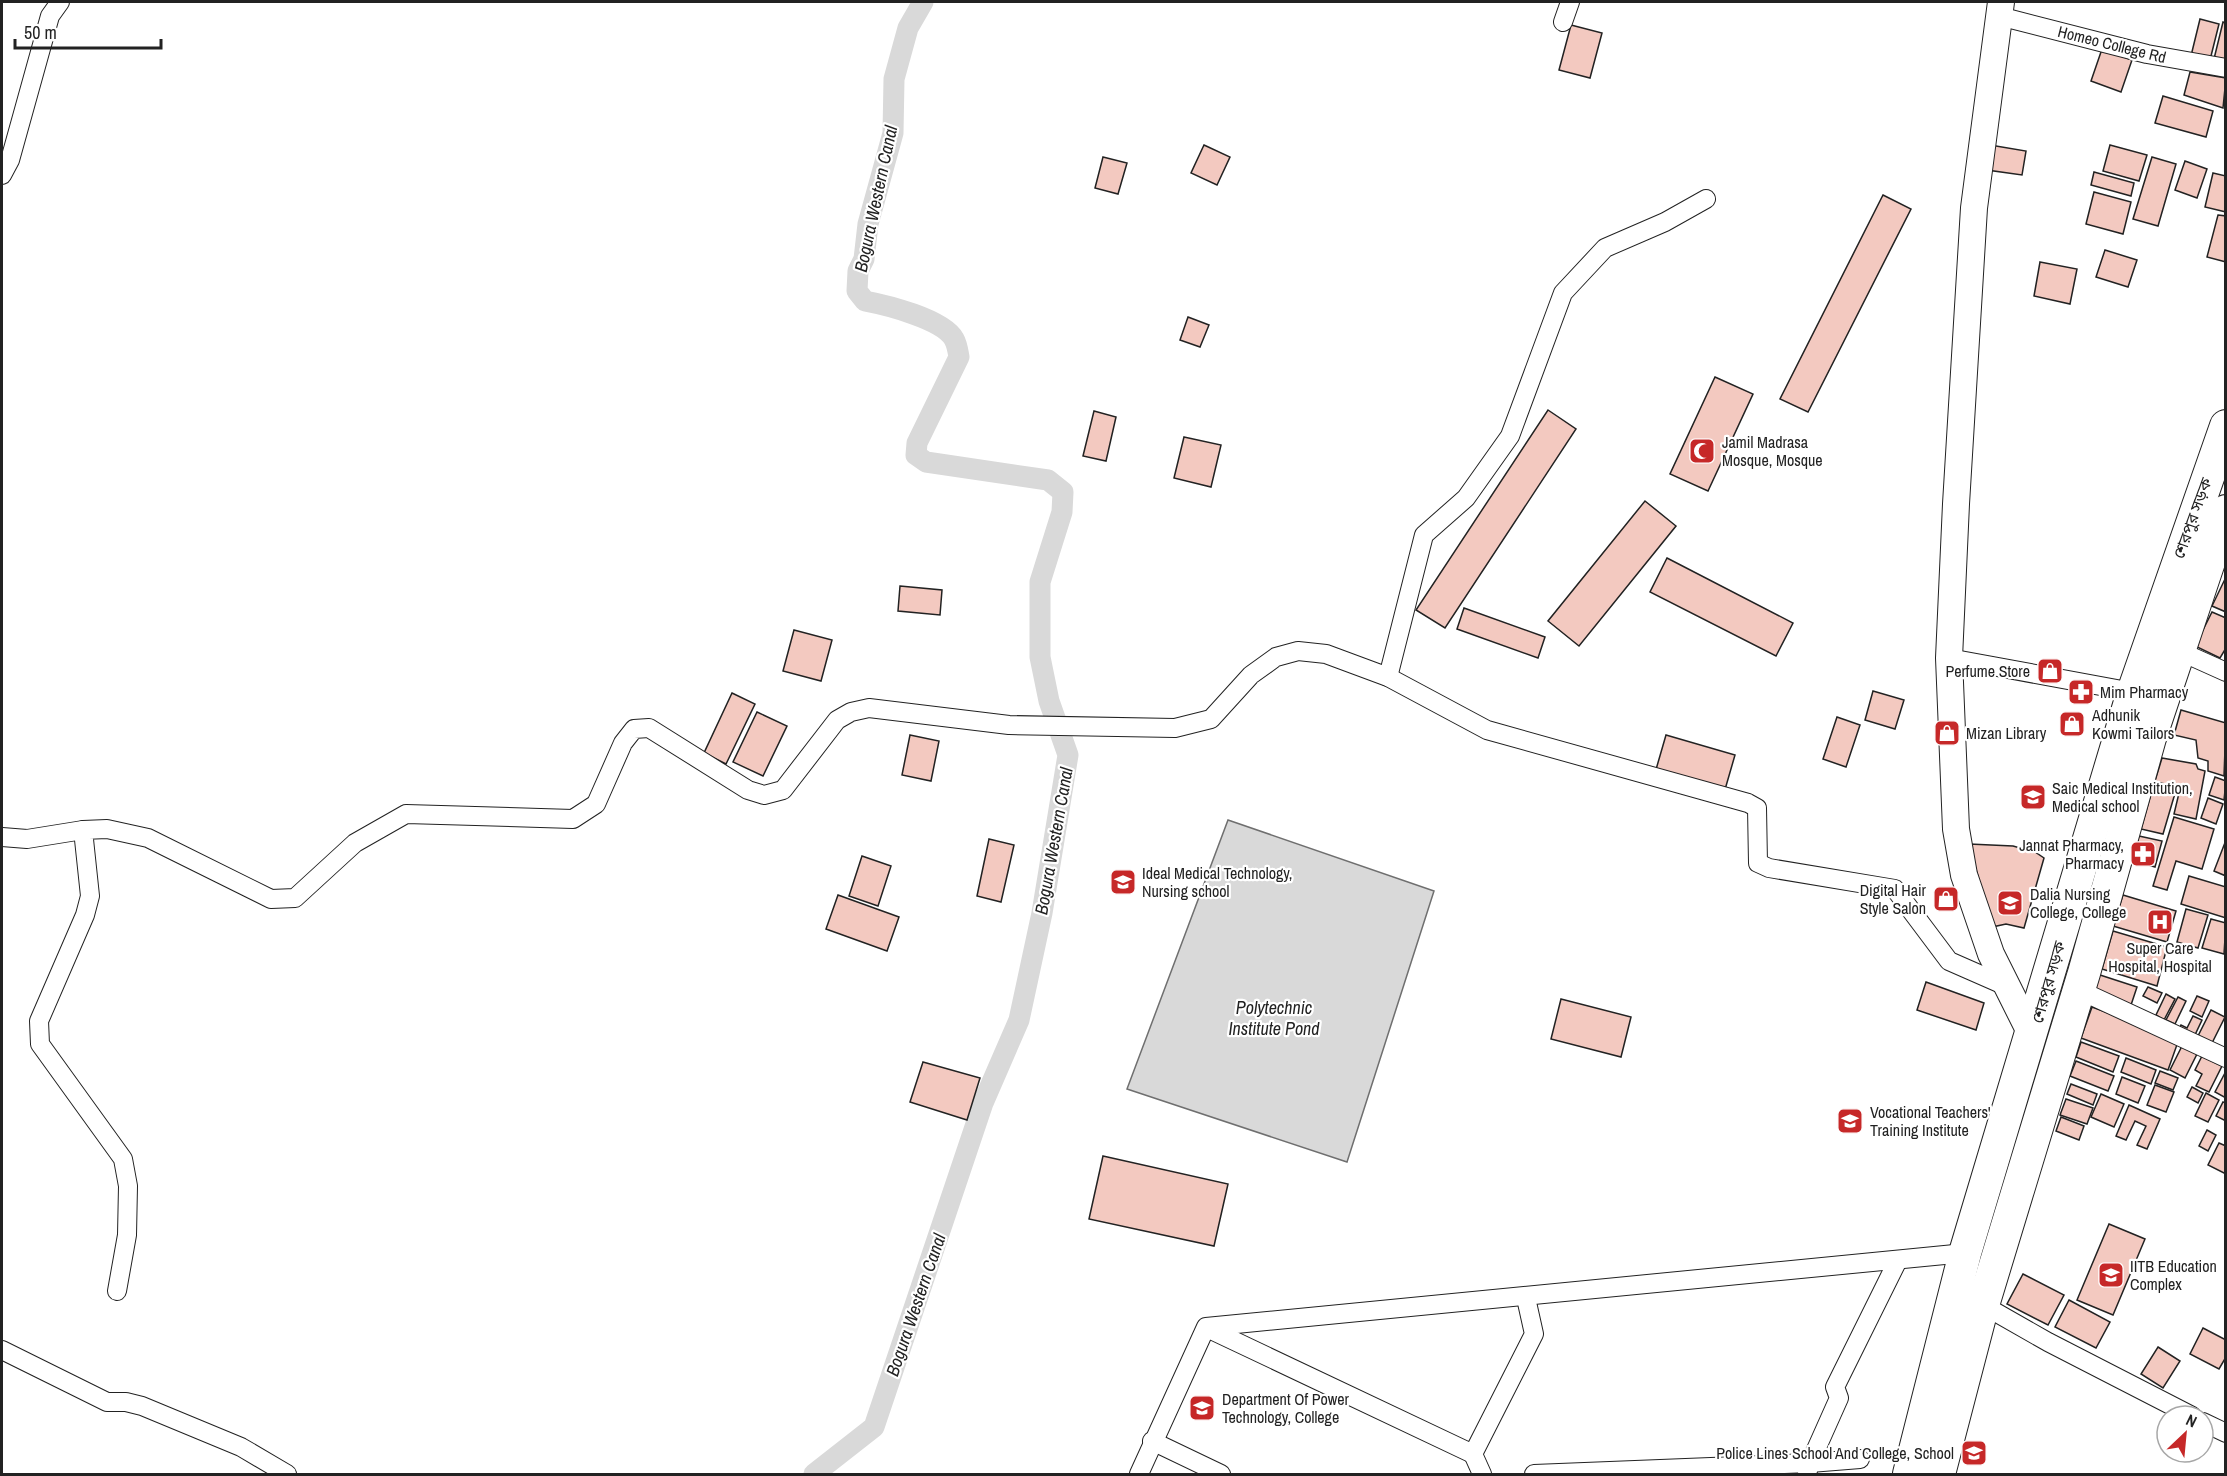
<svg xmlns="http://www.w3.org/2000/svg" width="2227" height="1476" font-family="'Archivo Narrow','Noto Sans Bengali',sans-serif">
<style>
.water{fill:#d9d9d9;stroke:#6f6f6f;stroke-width:1.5}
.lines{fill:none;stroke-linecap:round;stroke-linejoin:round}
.canal{stroke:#d9d9d9;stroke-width:21}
.building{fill:#f3c9c0;stroke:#222;stroke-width:1.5}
.street-casing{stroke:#222;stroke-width:20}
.secondary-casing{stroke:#222;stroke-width:28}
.highway-casing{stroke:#222;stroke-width:34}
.street{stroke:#fff;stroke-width:18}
.secondary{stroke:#fff;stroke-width:26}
.highway{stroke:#fff;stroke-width:32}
.labels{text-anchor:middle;stroke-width:4.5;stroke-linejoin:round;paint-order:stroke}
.street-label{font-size:16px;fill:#222;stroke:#fff}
.poi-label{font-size:16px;fill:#222;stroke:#fff;text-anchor:start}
.water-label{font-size:18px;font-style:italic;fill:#222;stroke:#fff}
</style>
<rect width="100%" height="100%" fill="#fff"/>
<path class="water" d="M1228 820 1434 891 1347 1162 1127 1089Z"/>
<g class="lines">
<path class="canal" d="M814 1474 874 1427 983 1103 1019 1020 1042 913 1068 755 1049 701 1040 657V582L1062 512 1063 492 1048 480 926 462 916 455 917 443 959 357C958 351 957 344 954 339 943 319 886 305 865 301L857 291 858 271 864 259 868 224 893 133 894 79 908 28 923 2"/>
</g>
<g class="building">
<path d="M2200 19 2219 24 2209 64 2190 60Z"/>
<path d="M2223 22 2226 23V65L2213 63Z"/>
<path d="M1571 25 1602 33 1590 78 1559 70Z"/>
<path d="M2102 49 2132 60 2121 92 2091 81Z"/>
<path d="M2190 72 2226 78 2223 108 2184 95Z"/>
<path d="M2163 96 2213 111 2206 137 2155 123Z"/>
<path d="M1204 145 1230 157 1217 185 1191 173Z"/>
<path d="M1990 145 2026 151 2022 175 1987 170Z"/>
<path d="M2110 145 2147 155 2139 181 2103 171Z"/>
<path d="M1103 157 1127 163 1118 194 1095 188Z"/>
<path d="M2152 157 2176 164 2158 226 2133 219Z"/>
<path d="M2185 161 2207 169 2197 198 2175 190Z"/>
<path d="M2094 172 2134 183 2131 196 2091 185Z"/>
<path d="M2213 173 2226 176V212L2205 207Z"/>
<path d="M2094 192 2131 202 2123 234 2086 224Z"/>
<path d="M1883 195 1911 209 1808 412 1780 399Z"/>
<path d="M2218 215 2226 216V262L2207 257Z"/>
<path d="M2105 250 2137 260 2128 287 2096 277Z"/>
<path d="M2040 262 2077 269 2070 304 2034 296Z"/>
<path d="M1188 317 1209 325 1200 347 1180 340Z"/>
<path d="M1715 377 1753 394 1708 491 1670 474Z"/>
<path d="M1548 410 1576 429 1445 628 1416 610Z"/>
<path d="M1094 411 1116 417 1106 461 1083 456Z"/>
<path d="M1184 437 1221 445 1211 487 1174 478Z"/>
<path d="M1645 501 1676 526 1579 646 1548 621Z"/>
<path d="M1667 558 1793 623 1776 656 1650 592Z"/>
<path d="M2226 577V612L2212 606Z"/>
<path d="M900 586 942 590 940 615 898 611Z"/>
<path d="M1464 608 1545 637 1538 658 1457 629Z"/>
<path d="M2212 612 2226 618V648L2220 658 2195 646Z"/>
<path d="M794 630 832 640 821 681 783 671Z"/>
<path d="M1873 691 1904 700 1895 729 1865 720Z"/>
<path d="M732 693 755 704 726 764 704 753Z"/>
<path d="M2181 710 2226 723 2224 776 2208 771V761L2198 758 2196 740 2174 735Z"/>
<path d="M757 712 787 726 763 776 733 762Z"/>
<path d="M1837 717 1860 725 1846 767 1823 759Z"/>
<path d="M910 735 939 741 931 781 902 775Z"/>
<path d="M1666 735 1735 755 1724 793 1655 773Z"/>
<path d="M2162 758 2196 764 2198 769 2205 771 2196 819 2174 814 2180 789 2155 781Z"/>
<path d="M2215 777 2226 781 2224 800 2209 795Z"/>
<path d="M2154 783 2176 790 2163 834 2141 829Z"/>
<path d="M2208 798 2223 804 2216 824 2201 818Z"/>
<path d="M2174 817 2214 829 2202 869 2176 861 2167 890 2153 886Z"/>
<path d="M2139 836 2162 841 2155 867 2132 860Z"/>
<path d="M989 839 1014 845 1001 902 977 896Z"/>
<path d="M2226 840V876L2214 871Z"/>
<path d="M1969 844 2013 846 2035 852 2044 858 2024 928 2006 924 1992 927Z"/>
<path d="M862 856 891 866 878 906 849 896Z"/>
<path d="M2189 876 2226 887V918L2181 904Z"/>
<path d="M838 895 899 917 887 951 826 929Z"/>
<path d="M2123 895 2176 911 2167 942 2113 926Z"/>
<path d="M2186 909 2208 915 2198 948 2177 942Z"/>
<path d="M2211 919 2226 923 2224 954 2202 948Z"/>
<path d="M2113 931 2167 947 2157 986 2102 969Z"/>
<path d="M2097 974 2137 987 2131 1005 2091 990Z"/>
<path d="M1926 982 1984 1003 1976 1030 1917 1010Z"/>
<path d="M2148 987 2162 993 2157 1003 2143 996Z"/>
<path d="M2166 994 2175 999 2164 1020 2156 1015Z"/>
<path d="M2197 996 2209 1001 2202 1017 2190 1011Z"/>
<path d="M2178 997 2186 1001 2175 1024 2166 1020Z"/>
<path d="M1561 999 1631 1017 1621 1057 1551 1039Z"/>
<path d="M2092 1007 2179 1039 2168 1070 2081 1038Z"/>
<path d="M2211 1010 2225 1017 2210 1047 2196 1040Z"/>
<path d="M2193 1016 2202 1020 2193 1039 2178 1032 2181 1025 2187 1028Z"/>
<path d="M2081 1042 2119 1056 2113 1072 2076 1057Z"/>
<path d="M2182 1046 2197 1054 2185 1078 2170 1070Z"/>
<path d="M2202 1056 2222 1066 2209 1092 2196 1086 2202 1074 2195 1070Z"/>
<path d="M2126 1058 2156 1070 2151 1084 2121 1072Z"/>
<path d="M2076 1061 2114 1076 2108 1091 2070 1076Z"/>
<path d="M923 1062 980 1078 967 1120 910 1102Z"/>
<path d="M2160 1071 2178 1078 2173 1090 2155 1083Z"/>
<path d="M2226 1071V1098L2215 1092Z"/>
<path d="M2122 1077 2145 1086 2138 1103 2116 1094Z"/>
<path d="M2071 1084 2097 1094 2093 1105 2067 1094Z"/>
<path d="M2155 1085 2174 1092 2166 1112 2147 1105Z"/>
<path d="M2192 1087 2203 1093 2198 1103 2187 1097Z"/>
<path d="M2206 1093 2219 1100 2208 1122 2195 1116Z"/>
<path d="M2101 1094 2124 1104 2114 1127 2091 1117Z"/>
<path d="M2066 1099 2093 1108 2087 1124 2060 1115Z"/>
<path d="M2223 1102 2226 1103V1121L2216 1116Z"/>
<path d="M2129 1105 2160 1119 2147 1149 2137 1145 2146 1126 2135 1121 2126 1140 2116 1136Z"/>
<path d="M2061 1117 2084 1126 2079 1140 2056 1131Z"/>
<path d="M2207 1130 2216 1135 2208 1151 2199 1146Z"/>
<path d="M2219 1143 2226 1146V1174L2208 1165Z"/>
<path d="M1103 1156 1228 1184 1214 1246 1089 1219Z"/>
<path d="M2109 1224 2145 1239 2113 1315 2077 1300Z"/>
<path d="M2023 1274 2064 1295 2048 1325 2007 1304Z"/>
<path d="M2069 1300 2110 1322 2096 1348 2055 1327Z"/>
<path d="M2203 1328 2226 1340V1357L2219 1369 2190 1354Z"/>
<path d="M2158 1347 2180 1361 2163 1388 2141 1374Z"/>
</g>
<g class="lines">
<g class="street-casing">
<g id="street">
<path d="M1999 16 2147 54 2226 68"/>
<path d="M1563 22 1570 2"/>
<path d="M2 175 10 160 50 16 60 2"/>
<path d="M2177 650 2226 672"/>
<path d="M1949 658 2133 692"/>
<path d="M1388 677 1424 535 1466 498 1510 436 1563 293 1605 248 1665 222 1706 199"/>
<path d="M2 837 27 839 83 830"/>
<path d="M2079 990 2226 1058"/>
<path d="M117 1291 127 1235 128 1186 123 1159 40 1044 39 1021 85 915 90 896 83 830 107 829 148 838 271 899 295 898 355 843 406 814 573 819 596 804 623 743 634 729 649 728 748 790 764 795 783 790 837 720 851 712 869 708 1009 725 1175 728 1211 719 1251 675 1276 657 1298 651 1326 654 1388 677 1487 730 1748 803 1757 808 1758 863 1769 868 1895 889 1949 961 2006 986"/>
<path d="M1983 1305 2048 1342 2192 1416"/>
<path d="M1207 1328 1473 1454 1534 1334 1526 1298"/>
<path d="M2 1350 107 1402H126L142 1406 241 1447 287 1474"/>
<path d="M2203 1422 2226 1433"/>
<path d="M1152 1441 1221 1474"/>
<path d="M1473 1454 1482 1474"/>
<path d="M1860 1459 1810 1463 1839 1398 1835 1387 1898 1260"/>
<path d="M1139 1474 1206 1327 1965 1253"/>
<path d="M1534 1474 1810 1463 1807 1474"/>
</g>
</g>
<g class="secondary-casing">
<path id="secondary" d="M2001 2 1974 208 1956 504 1949 658 1956 829 1964 875 1991 954 2032 1036"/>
</g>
<g class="highway-casing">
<g id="highway">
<path d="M1909 1474 1965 1253 2133 692 2226 426"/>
<path d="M1939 1474 1983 1305 2084 973 2150 738 2226 511"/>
</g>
</g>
<use href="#street" class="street"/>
<use href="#secondary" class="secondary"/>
<use href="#highway" class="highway"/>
</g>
<defs>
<g id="mosque-square" transform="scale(1.35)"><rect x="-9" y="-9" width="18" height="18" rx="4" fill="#c62828" stroke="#fff"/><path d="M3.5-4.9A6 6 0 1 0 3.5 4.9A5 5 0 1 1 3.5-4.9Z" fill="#fff"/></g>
<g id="shop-square" transform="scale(1.35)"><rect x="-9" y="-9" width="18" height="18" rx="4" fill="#c62828" stroke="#fff"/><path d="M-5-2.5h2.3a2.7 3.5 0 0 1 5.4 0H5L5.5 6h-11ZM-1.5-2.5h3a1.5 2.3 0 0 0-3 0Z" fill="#fff"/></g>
<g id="pharmacy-square" transform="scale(1.35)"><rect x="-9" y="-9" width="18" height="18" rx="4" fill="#c62828" stroke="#fff"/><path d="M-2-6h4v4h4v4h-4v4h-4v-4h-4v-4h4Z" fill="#fff"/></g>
<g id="school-square" transform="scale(1.35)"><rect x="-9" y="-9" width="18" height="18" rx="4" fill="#c62828" stroke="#fff"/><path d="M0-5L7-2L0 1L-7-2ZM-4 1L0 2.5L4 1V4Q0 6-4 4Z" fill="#fff"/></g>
<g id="university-square" transform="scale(1.35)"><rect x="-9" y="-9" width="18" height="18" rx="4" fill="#c62828" stroke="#fff"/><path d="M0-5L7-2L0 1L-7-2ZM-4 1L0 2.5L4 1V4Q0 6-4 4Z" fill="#fff"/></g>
<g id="hospital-square" transform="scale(1.35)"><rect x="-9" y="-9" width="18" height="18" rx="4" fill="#c62828" stroke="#fff"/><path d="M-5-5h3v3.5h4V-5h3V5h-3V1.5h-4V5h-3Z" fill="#fff"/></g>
</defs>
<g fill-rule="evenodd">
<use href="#mosque-square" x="1702" y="451"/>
<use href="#shop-square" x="2050" y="671"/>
<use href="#pharmacy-square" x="2081" y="692"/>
<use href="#shop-square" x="2072" y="724"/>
<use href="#shop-square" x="1947" y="733"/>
<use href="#school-square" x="2033" y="797"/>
<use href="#pharmacy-square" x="2143" y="854"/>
<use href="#school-square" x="1123" y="882"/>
<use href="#shop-square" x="1946" y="899"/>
<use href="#university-square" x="2010" y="903"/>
<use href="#hospital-square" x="2160" y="922"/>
<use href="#university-square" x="1850" y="1121"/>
<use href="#university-square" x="2111" y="1275"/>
<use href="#university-square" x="1202" y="1408"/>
<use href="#school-square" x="1974" y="1453"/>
</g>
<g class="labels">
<g class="street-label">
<text transform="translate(2112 44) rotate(14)" y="6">Homeo College Rd</text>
<text transform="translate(2192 518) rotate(-70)" y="6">শেরপুর সড়ক</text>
<text transform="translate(2048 982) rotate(-74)" y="6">শেরপুর সড়ক</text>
</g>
<g class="poi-label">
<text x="1722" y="448">Jamil Madrasa<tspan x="1722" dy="18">Mosque, Mosque</tspan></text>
<text x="2030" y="677" text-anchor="end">Perfume Store</text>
<text x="2100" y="698">Mim Pharmacy</text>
<text x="2092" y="721">Adhunik<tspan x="2092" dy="18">Kowmi Tailors</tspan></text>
<text x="1966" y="739">Mizan Library</text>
<text x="2052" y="794">Saic Medical Institution,<tspan x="2052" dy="18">Medical school</tspan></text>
<text x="2124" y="851" text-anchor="end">Jannat Pharmacy,<tspan x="2124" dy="18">Pharmacy</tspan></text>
<text x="1142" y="879">Ideal Medical Technology,<tspan x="1142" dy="18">Nursing school</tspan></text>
<text x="1926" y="896" text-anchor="end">Digital Hair<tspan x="1926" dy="18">Style Salon</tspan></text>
<text x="2030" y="900">Dalia Nursing<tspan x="2030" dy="18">College, College</tspan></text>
<text x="2160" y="954" text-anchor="middle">Super Care<tspan x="2160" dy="18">Hospital, Hospital</tspan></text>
<text x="1870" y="1118">Vocational Teachers'<tspan x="1870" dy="18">Training Institute</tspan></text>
<text x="2130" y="1272">IITB Education<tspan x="2130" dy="18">Complex</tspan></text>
<text x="1222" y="1405">Department Of Power<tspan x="1222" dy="18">Technology, College</tspan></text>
<text x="1954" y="1459" text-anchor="end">Police Lines School And College, School</text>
</g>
<g class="water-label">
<text transform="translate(876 199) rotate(-78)" y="6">Bogura Western Canal</text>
<text transform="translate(1054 841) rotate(-80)" y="6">Bogura Western Canal</text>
<text x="1274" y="1014">Polytechnic<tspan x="1274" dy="21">Institute Pond</tspan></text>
<text transform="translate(916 1305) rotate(-71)" y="6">Bogura Western Canal</text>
</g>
</g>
<rect width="2227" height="1476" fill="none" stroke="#222222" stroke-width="6"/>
<g transform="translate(2185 1434) rotate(26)"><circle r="28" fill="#ffffff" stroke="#a7a7a7" stroke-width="1.5"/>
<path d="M0-4.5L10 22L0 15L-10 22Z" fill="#c62828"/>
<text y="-9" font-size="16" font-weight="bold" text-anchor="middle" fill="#222222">N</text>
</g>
<path d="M15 39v9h146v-9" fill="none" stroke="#222222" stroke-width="3"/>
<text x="24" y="39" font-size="18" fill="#222222" stroke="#ffffff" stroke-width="4.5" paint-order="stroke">50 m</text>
</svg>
